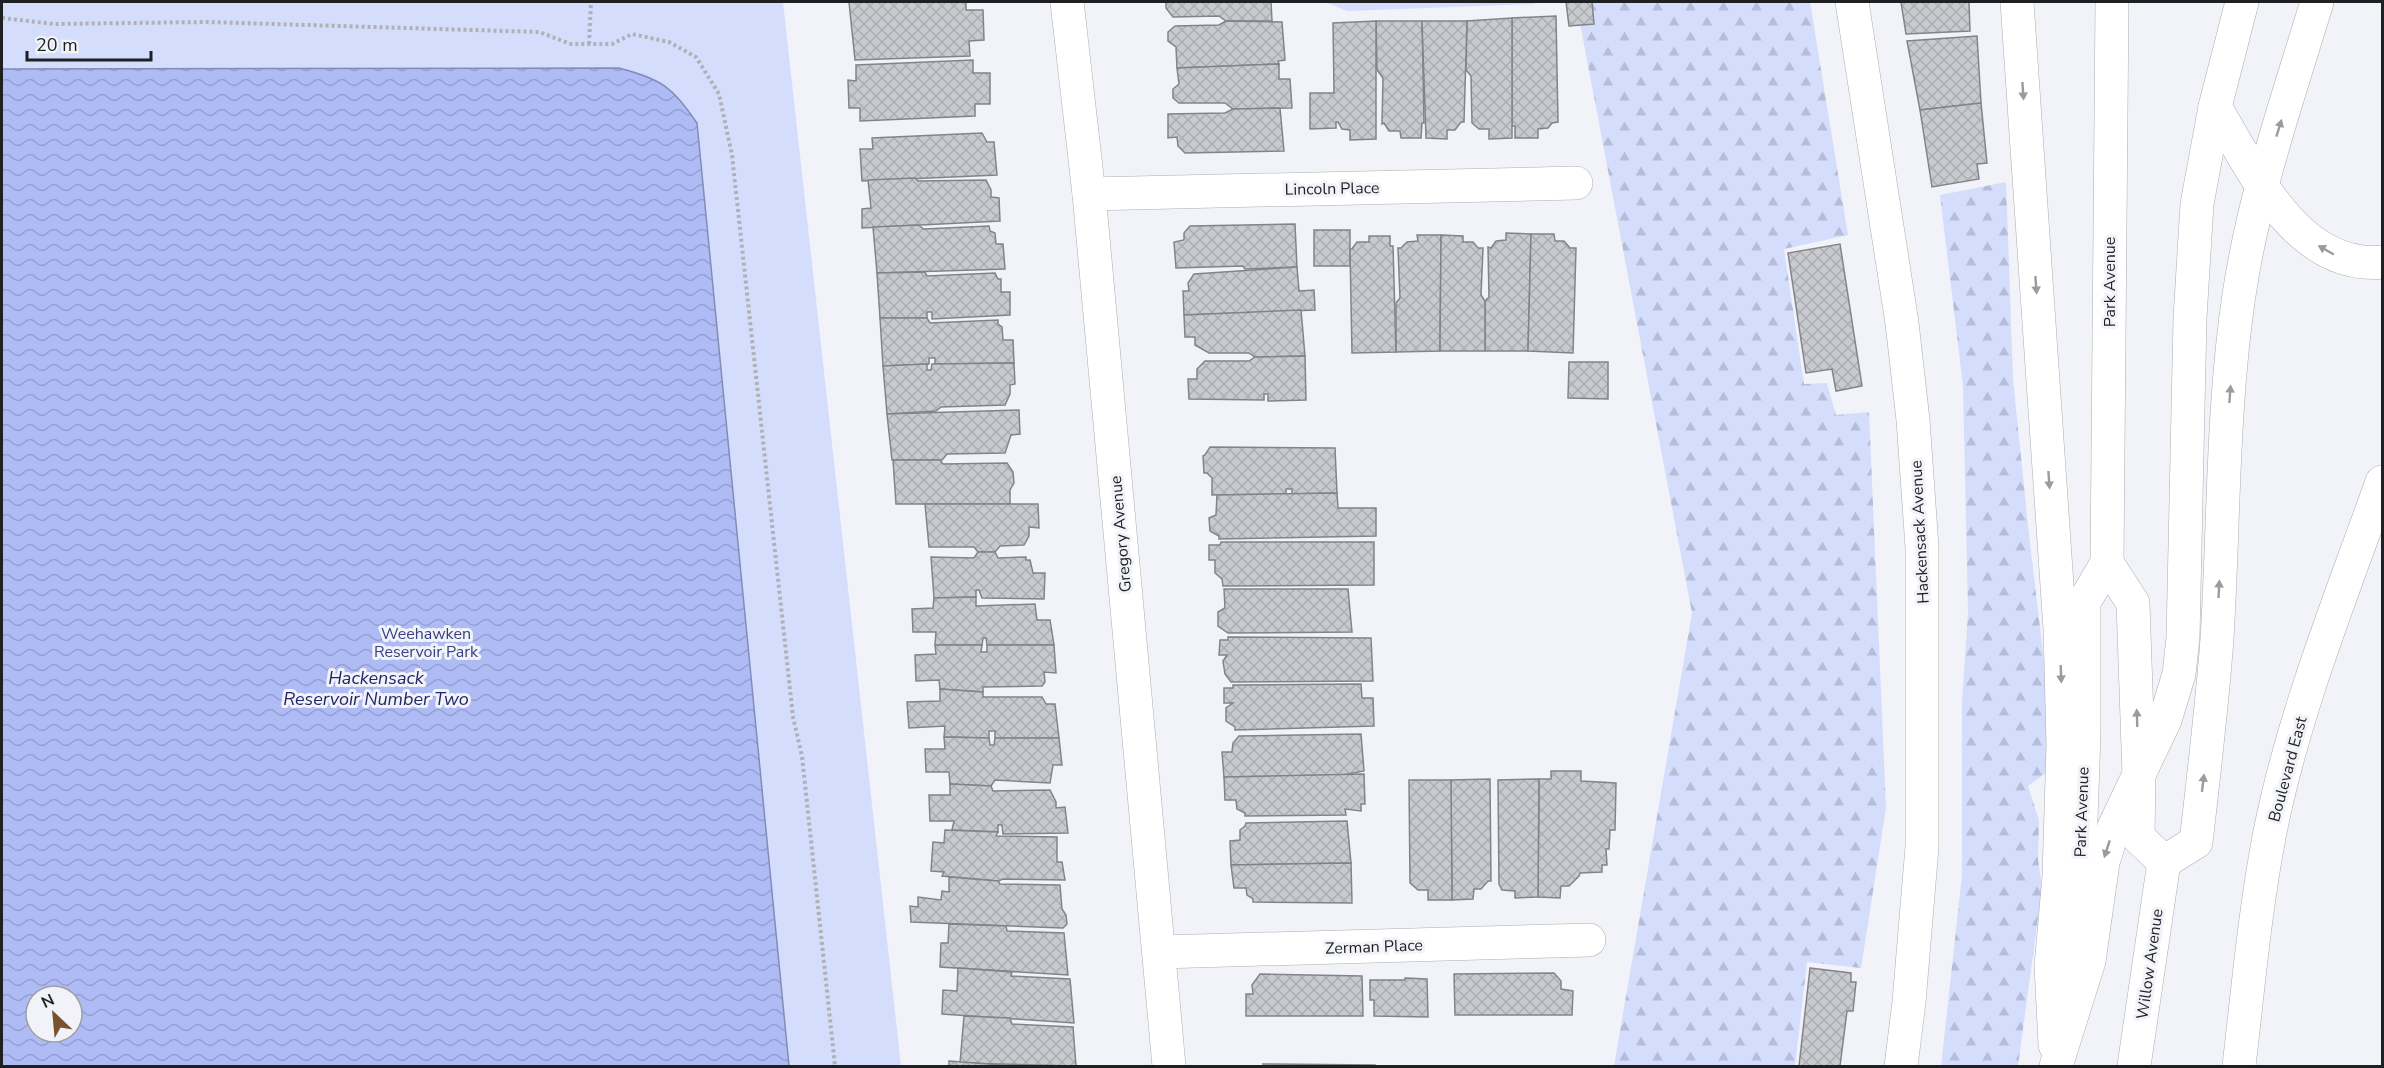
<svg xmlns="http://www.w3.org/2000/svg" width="2384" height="1068" font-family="'Nunito Sans',sans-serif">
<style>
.forest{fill:url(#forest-firs)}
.green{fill:#d5ddfd;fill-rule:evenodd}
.water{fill:url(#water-waves);stroke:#838cb6;stroke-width:1.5;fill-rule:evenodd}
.building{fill:url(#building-cross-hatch);stroke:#838489;stroke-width:1.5}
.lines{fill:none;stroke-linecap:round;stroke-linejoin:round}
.minor-casing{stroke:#acadb2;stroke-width:34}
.tertiary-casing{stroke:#acadb2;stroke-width:34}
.secondary-casing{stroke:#acadb2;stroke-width:34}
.motorway-casing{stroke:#acadb2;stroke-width:34}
.path{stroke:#b0b1b6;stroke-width:4;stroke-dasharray:3 3;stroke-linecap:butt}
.minor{stroke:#fff;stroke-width:33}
.tertiary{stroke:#fff;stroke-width:33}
.secondary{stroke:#fff;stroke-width:33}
.motorway{stroke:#fff;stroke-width:33}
.oneway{fill:#9a9b9c}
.labels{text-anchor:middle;stroke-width:6;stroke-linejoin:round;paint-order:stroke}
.street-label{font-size:16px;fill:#1f2022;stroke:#f1f3f8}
.park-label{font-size:16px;fill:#374084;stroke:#f1f3f8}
.water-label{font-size:18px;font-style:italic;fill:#222668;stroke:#f1f3f8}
</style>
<defs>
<pattern id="forest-firs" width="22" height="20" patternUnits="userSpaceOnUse" patternTransform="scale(1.5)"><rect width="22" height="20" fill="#d5ddfd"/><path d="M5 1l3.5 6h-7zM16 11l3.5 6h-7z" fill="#b6bdd9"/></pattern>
<pattern id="water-waves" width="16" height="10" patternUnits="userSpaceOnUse" patternTransform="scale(1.5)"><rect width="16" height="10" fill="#aebbf5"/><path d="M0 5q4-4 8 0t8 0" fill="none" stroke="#95a0d2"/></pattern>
<pattern id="building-cross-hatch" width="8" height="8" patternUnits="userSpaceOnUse" patternTransform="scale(1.5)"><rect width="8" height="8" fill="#c9cacf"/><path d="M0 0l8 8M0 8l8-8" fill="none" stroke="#acadb1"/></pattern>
</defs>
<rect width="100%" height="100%" fill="#f1f3f8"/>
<g class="forest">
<path d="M1576 2H1810L1848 235 1784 249 1804 384 1827 383 1836 415 1869 412 1886 808 1861 968 1807 962 1795 1066H1614L1692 613Z"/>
<path d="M2006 182 2013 379 2029 535 2047 687 2046 773 2028 786 2039 820 2038 859 2042 888 2018 1066H1941L1962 875V703L1968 612 1963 386 1940 195Z"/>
</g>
<g class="green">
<path d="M2 2H783L901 1066H2ZM36 996H72V1032H36Z"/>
<path d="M1325 2H1535V4L1347 11Z"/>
</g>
<path class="water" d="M619 68C663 80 671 86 697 123L789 1066H2V69ZM36 996H72V1032H36Z"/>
<g class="building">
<path d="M849 2H966V10H983L984 40 969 41 970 56 855 60Z"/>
<path d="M1166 2H1271L1272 21H1226L1219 16 1173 17 1166 8Z"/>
<path d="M1566 2H1592L1594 24 1569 26Z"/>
<path d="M1901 2H1969L1970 31 1906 34Z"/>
<path d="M1556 16 1558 122 1552 123 1548 128 1538 129V138H1515V126H1512V18Z"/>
<path d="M1512 18V138L1489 139V129H1479L1472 123 1471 76 1466 70 1467 21Z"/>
<path d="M1226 21 1282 22 1285 60 1278 61 1279 64 1177 68 1176 47 1168 41V32L1175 26 1219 25Z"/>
<path d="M1376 21H1422L1424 123H1422L1421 138H1401L1400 131H1389L1384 123 1382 124 1383 78 1377 70Z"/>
<path d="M1376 21V139L1350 140V130L1342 129 1338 122H1336V128L1310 129V93H1334L1333 23Z"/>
<path d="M1422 21H1467L1464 122H1461L1455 130H1447V139L1426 138Z"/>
<path d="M1977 36 1981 103 1920 110 1907 41Z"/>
<path d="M973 60V73H990V104H975V116L860 121V108H849L848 80 856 81V65Z"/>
<path d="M1279 64V79H1290L1292 108 1233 109 1225 103H1179L1173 98V89L1179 84 1177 68Z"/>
<path d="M1981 103 1987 163 1977 164 1979 179 1932 187 1920 110Z"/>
<path d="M1280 108 1284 151 1185 153 1178 146 1177 137 1168 138V114L1225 113 1233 109Z"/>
<path d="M982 133 987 142H994L997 175 862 181 860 149H873L872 138Z"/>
<path d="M915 178 918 181 986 180 991 190V197L999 198 1000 221 862 228V209L871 208 868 180Z"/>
<path d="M1295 224 1297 267 1245 269 1243 266 1176 268 1174 242 1184 240V233L1190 226Z"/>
<path d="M918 225 924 229 989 226 990 231 995 233 996 244H1003L1005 269 877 273 873 227Z"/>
<rect x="1314" y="230" width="36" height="36"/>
<path d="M1506 233 1531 234 1528 351H1485V301L1489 297 1488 247 1491 248 1496 241 1506 240Z"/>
<path d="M1531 234H1554L1555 241H1564L1570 248H1576L1573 353 1528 351Z"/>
<path d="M1417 235H1441L1440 351 1396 352V303L1400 298 1398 248H1401L1407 242 1418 241Z"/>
<path d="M1441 235 1463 236V242H1473L1478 248H1483L1481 295 1485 301V351H1440Z"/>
<path d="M1369 236H1390V246H1393L1396 352 1352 353 1350 249H1352L1357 242H1369Z"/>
<path d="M1840 244 1862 386 1836 391 1832 369 1806 373 1788 253Z"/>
<path d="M1297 267 1299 291 1314 290 1315 310 1184 315 1183 291H1189L1188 283 1194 274Z"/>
<path d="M925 272 927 276 995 273 998 279H1001V292H1010V315L932 319V312H927V318H880L877 273Z"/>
<path d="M1301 310 1305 356 1255 357 1249 353H1209L1195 345V337H1185L1184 315Z"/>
<path d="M880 318H927L930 323 998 320V324L1002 327 1003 340H1013L1014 363 935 364V358H929V364L883 366Z"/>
<path d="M1305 356 1306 400 1268 401V394H1264V400L1189 399 1188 379H1197V369L1205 361H1249L1255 357Z"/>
<path d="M1569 362H1608V399L1568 398Z"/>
<path d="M1014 363 1015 384 1010 385V394L1005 405 941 407 936 411 887 414 883 366 927 364V370H931L932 364Z"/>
<path d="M1019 410 1020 434 1011 435 1005 453 947 454 942 460H892L887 414Z"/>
<path d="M1210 447 1335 448 1337 493 1292 494V489H1286V494L1212 495V478L1207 473H1204L1203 456 1205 455Z"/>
<path d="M893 460H940L943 464 1007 463 1013 472 1014 483 1010 490V504H896Z"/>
<path d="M1337 493 1338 508H1376V536L1219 539V536L1210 531 1209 518 1216 515 1217 495Z"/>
<path d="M925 504H1038L1039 528 1029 527V536L1024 545 1000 546 995 552H978L974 547H929Z"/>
<path d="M1221 542H1374V585L1223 586 1222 579 1215 573V560H1209V545H1220Z"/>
<path d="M978 552H995L998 558 1026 557V560H1030L1033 573H1045L1044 599 982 598 979 590H976V597L934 598 931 557 974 558Z"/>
<path d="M1224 589H1348L1352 632 1228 633 1218 626V612L1225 608Z"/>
<path d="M976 597V606L1035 604 1037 620H1050L1054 645H987L986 638H983L982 645H935L936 632H913L912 609 933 608 934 598Z"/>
<path d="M1228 637 1371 638 1373 681 1231 682 1225 674 1223 661 1227 655H1219L1220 640H1228Z"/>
<path d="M935 645H982L981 652H987V645H1054L1056 673 1044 672 1045 682 1042 686 983 687V692L940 689 939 680 916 681 915 655 936 654Z"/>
<path d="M1361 684 1362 698H1373L1374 726 1235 730V727L1226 721V708L1233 703H1224V688H1233V685Z"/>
<path d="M940 689 983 692V697H1042L1046 704H1055L1059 738H995V731H989V738L944 737 945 726 909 728 907 702 940 701Z"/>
<path d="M1361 734 1364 771 1343 775 1224 777 1222 752H1232L1233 743 1239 736Z"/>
<path d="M944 737 989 738 990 745H994L995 738H1059L1062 765H1053L1050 783 995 780 991 786 950 784 949 772H926L925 749H945Z"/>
<path d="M1551 771H1581V781L1616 783 1615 830H1610L1609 849H1606L1607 865H1602V872L1580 873 1579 876 1569 886H1561L1560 898 1538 897 1539 779H1551Z"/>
<path d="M1364 774 1365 804H1361V811L1345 809 1346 815 1245 816V813L1237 809 1236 800H1225L1224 777Z"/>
<path d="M1490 779 1491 881H1488L1481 889H1474L1473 899 1452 900 1451 780Z"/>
<path d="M1539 779 1538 897 1515 898V891L1502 890 1499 884 1498 780Z"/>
<path d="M1409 780H1451L1452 900H1428V890H1418L1410 883Z"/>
<path d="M950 784 991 786 993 791 1050 790 1056 802V808L1065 807 1068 833 1003 834 1002 825H998V832L952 830 954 821H930L929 795H950Z"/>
<path d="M1347 821 1351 863 1231 865 1230 841 1240 840V830L1245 826 1246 823Z"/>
<path d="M945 830 998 832 996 836 1057 837V862H1062L1065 880 1003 879 998 881 942 876 944 872 931 871 933 842 944 843Z"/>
<path d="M1351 863 1352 903 1253 902V899L1247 895 1246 888H1234L1231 865Z"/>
<path d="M949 877 998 881 1000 884 1060 885 1062 909 1066 915 1067 924 1063 928 911 922 910 906 918 907V897L941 900 942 891 949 892Z"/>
<path d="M949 924 1006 926 1007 931 1064 933 1068 975 940 967 941 943H948Z"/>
<path d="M958 968 1012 972 1011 976 1070 979 1074 1023 942 1014 943 990 957 991Z"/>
<path d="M1810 968 1851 973V982H1856L1853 1011H1847L1840 1066H1799Z"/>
<path d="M1554 973 1561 981V989L1573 991 1572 1015H1455L1454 974Z"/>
<path d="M1260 974 1362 976 1363 1016H1246V994H1253L1252 985Z"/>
<path d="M1405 978 1427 979 1428 1017 1374 1016V1000H1370V980H1405Z"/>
<path d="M964 1016 1010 1018 1012 1024 1073 1027 1076 1066 960 1063Z"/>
<path d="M949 1061 1015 1066H1016H949Z"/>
<path d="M1263 1064 1375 1065V1066H1251H1264Z"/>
</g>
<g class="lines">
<g class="minor-casing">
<g id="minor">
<path d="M1089 194 1576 183"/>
<path d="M1160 952 1589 940"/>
</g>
</g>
<g class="tertiary-casing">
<path id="tertiary" d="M1067 2 1089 194 1169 1066"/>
</g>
<g class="secondary-casing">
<g id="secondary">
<path d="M1852 2 1902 323 1913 420 1922 547V847L1909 1002 1901 1066"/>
<path d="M2107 563 2133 603 2139 776 2138 837 2164 862 2134 1066"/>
<path d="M2062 1015 2079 877 2084 733V602L2107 563 2112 2"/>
<path d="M2239 1066C2248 989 2255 909 2270 832 2294 712 2341 597 2382 482"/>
</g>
</g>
<g class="motorway-casing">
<g id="motorway">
<path d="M2017 2 2060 629 2063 745 2059 876 2051 966 2055 1045"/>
<path d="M2215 107C2252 168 2296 270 2382 262"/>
<path d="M2164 862 2196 842C2204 774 2212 706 2217 639 2224 524 2222 408 2239 295 2254 194 2288 98 2317 2"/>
<path d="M2056 1066 2089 961 2103 862 2114 827 2165 720 2179 674 2183 638 2190 318 2197 204 2215 107 2242 2"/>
</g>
</g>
<g class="path">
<path d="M2 18 54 24 207 22 539 32 571 44H612L632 34 669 42 696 57 719 94 732 155 793 717 802 756 835 1066"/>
<path d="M589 44 591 2"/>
</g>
<use href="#minor" class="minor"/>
<use href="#tertiary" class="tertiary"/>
<use href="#secondary" class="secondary"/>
<use href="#motorway" class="motorway"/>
</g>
<defs><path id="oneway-solid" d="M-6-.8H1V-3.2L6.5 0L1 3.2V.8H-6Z" transform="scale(1.5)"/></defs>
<g class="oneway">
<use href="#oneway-solid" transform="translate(2023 91) rotate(86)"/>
<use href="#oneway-solid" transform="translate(2279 128) rotate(-73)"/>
<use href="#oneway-solid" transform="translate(2326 250) rotate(-150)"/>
<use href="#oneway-solid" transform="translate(2036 285) rotate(86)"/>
<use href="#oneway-solid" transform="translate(2230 394) rotate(-86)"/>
<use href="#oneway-solid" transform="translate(2049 480) rotate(86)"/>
<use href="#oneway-solid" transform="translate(2219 589) rotate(-87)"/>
<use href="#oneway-solid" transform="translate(2061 674) rotate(88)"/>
<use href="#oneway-solid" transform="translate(2137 718) rotate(-92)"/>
<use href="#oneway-solid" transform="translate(2203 783) rotate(-83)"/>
<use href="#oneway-solid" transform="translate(2107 849) rotate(108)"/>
</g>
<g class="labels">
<g class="street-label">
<text transform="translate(1332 188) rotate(-1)" y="6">Lincoln Place</text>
<text transform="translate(2109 282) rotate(-90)" y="6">Park Avenue</text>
<text transform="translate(1919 532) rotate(-93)" y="6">Hackensack Avenue</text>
<text transform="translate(1120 534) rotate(-95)" y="6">Gregory Avenue</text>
<text transform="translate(2287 769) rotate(-75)" y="6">Boulevard East</text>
<text transform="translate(2081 812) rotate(-88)" y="6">Park Avenue</text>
<text transform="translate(1374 946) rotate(-2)" y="6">Zerman Place</text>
<text transform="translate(2149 964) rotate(-82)" y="6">Willow Avenue</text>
</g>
<g class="park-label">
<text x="426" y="639">Weehawken<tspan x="426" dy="18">Reservoir Park</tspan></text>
</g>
<g class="water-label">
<text x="376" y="684">Hackensack<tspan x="376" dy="21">Reservoir Number Two</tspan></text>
</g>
</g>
<rect width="2384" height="1068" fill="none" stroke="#1f2022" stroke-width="6"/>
<g transform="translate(54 1014) rotate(334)"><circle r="28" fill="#f1f3f8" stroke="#9d9fa2" stroke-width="1.5"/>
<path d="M0-4.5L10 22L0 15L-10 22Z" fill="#78532d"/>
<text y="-9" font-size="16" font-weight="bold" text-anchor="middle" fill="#1f2022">N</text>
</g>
<path d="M27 51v9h124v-9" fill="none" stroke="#1f2022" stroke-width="3"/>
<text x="36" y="51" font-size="18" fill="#1f2022" stroke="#f1f3f8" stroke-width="4.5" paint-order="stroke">20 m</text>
</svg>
